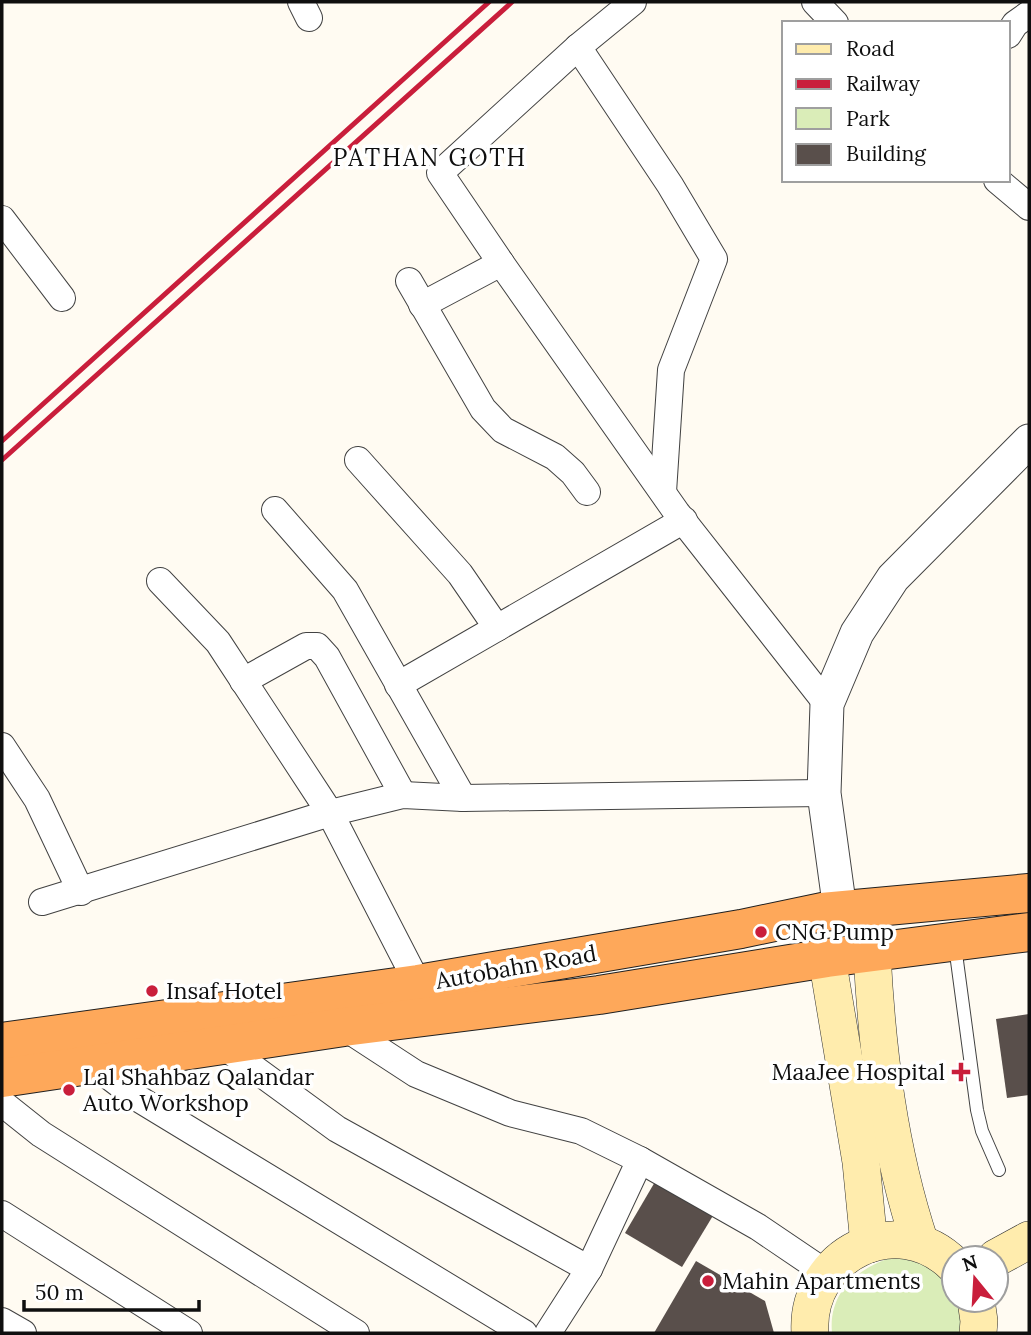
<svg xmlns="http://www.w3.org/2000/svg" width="1031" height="1335" font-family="Lora,serif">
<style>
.green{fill:#daedb8}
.building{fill:#594f4b}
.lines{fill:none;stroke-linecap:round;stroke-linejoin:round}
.service-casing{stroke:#424242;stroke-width:14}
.minor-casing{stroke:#424242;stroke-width:28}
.tertiary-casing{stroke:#424242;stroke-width:35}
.secondary-casing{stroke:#313131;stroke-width:38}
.trunk-casing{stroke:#202020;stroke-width:40}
.service{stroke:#fff;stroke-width:12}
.minor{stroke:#fff;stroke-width:26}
.tertiary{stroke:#fff;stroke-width:33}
.secondary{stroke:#ffecad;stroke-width:37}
.trunk{stroke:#fea85a;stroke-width:38}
.rail{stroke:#c91e3b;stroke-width:5}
.poi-dot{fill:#c91e3b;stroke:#fff;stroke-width:2.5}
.labels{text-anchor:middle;stroke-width:7;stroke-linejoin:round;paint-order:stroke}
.poi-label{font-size:23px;fill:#0f0f0f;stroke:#fff;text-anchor:start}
.street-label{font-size:23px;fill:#0f0f0f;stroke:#fff}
.neighbourhood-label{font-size:24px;letter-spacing:2px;fill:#0f0f0f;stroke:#fff}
</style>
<rect width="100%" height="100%" fill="#fffbf2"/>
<path class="green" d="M896 1256 954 1274V1300H974L980 1333H832C828 1291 859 1267 896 1256Z"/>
<g class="building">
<path d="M1029 1014V1095L1007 1098 996 1019Z"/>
<path d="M659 1175 717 1209 682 1267 625 1233Z"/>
<path d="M696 1261 765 1301 774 1333H654Z"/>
</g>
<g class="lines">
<g class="service-casing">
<path id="service" d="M955 946 977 1110 982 1131 999 1170"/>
</g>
<g class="minor-casing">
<g id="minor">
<path d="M301 2 309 18"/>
<path d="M633 2 578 47 440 173 501 263 677 513 827 704"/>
<path d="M815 2 835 23"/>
<path d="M1008 35 1015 24 1029 14"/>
<path d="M578 47 670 185 714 259 671 370 663 492"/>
<path d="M997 180 1029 207"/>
<path d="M2 219 62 298"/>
<path d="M409 281 483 409 503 430 555 457 573 473 587 492"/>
<path d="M422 305 501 263"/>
<path d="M358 460 460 574 497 628"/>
<path d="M275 510 345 590 463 798"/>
<path d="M160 581 218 642 330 813 418 984"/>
<path d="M243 681 306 646H317L327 657 403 795"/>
<path d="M398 685 684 520"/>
<path d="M2 746 37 799 81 892"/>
<path d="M42 902 330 813 403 795 463 798 824 793"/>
<path d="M344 1027 416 1074 510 1113 581 1131 640 1160 758 1227 826 1273"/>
<path d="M222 1045 337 1129 589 1269"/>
<path d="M94 1065 139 1099 524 1333"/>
<path d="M2 1103 41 1134 356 1333"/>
<path d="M2 1214 189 1333"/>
<path d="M2 1321 23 1333"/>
<path d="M548 1333 589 1269 640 1160"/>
</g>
</g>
<g class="tertiary-casing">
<path id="tertiary" d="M840 910 824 793 827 704 857 633 893 578 1029 441"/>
</g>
<g class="secondary-casing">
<g id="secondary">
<path d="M872 953C877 1051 889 1150 920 1243"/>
<path d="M827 958 861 1162 869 1244"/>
<path d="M996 1258 1029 1240"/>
<path d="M976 1300 979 1321 978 1333"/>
<path d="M810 1333C805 1255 897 1208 954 1265"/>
</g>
</g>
<g class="trunk-casing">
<g id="trunk">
<path d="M2 1042 418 984 741 929 822 912 1029 893"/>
<path d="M2 1078 344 1027 599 995 827 958 1029 932"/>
</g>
</g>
<use href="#service" class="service"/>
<use href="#minor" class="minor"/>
<use href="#tertiary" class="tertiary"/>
<use href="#secondary" class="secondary"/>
<use href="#trunk" class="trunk"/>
<g class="rail">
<path d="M2 441 489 2"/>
<path d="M2 460 512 2"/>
</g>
</g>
<g class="poi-dot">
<circle cx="761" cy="932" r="7"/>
<circle cx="152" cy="991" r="7"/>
<path d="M957.5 1061.5h7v7h7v7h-7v7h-7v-7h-7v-7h7z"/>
<circle cx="69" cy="1090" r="7"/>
<circle cx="708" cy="1281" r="7"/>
</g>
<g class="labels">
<g class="poi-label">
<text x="775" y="940">CNG Pump</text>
<text x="166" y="999">Insaf Hotel</text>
<text x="945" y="1080" text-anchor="end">MaaJee Hospital</text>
<text x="83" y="1085">Lal Shahbaz Qalandar<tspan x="83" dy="26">Auto Workshop</tspan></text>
<text x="722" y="1289">Mahin Apartments</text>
</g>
<g class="street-label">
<text transform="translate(516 967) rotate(-10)" y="8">Autobahn Road</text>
</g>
<g class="neighbourhood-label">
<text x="430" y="166">PATHAN GOTH</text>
</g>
</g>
<rect width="1031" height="1335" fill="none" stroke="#0f0f0f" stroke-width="7"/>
<rect x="782" y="21" width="228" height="161" fill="#ffffff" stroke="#9f9f9f" stroke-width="2"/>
<rect x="796" y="44" width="35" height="10" fill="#ffecad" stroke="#9f9f9f" stroke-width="2"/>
<text x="846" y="56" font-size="21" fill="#0f0f0f">Road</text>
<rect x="796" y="79" width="35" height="10" fill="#c91e3b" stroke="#9f9f9f" stroke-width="2"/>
<text x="846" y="91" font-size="21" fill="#0f0f0f">Railway</text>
<rect x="796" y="108" width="35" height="21" fill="#daedb8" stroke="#9f9f9f" stroke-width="2"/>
<text x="846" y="126" font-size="21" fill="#0f0f0f">Park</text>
<rect x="796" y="144" width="35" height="21" fill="#594f4b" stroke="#9f9f9f" stroke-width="2"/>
<text x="846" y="161" font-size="21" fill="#0f0f0f">Building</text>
<g transform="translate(975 1279) rotate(342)"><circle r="33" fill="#ffffff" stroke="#9f9f9f" stroke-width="2"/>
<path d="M0-5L12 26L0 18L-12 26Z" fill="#c91e3b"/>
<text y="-10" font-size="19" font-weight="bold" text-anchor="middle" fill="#0f0f0f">N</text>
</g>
<path d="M24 1300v10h175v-10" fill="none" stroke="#0f0f0f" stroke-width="3.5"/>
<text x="35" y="1300" font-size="21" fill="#0f0f0f" stroke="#ffffff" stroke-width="5" paint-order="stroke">50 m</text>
</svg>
